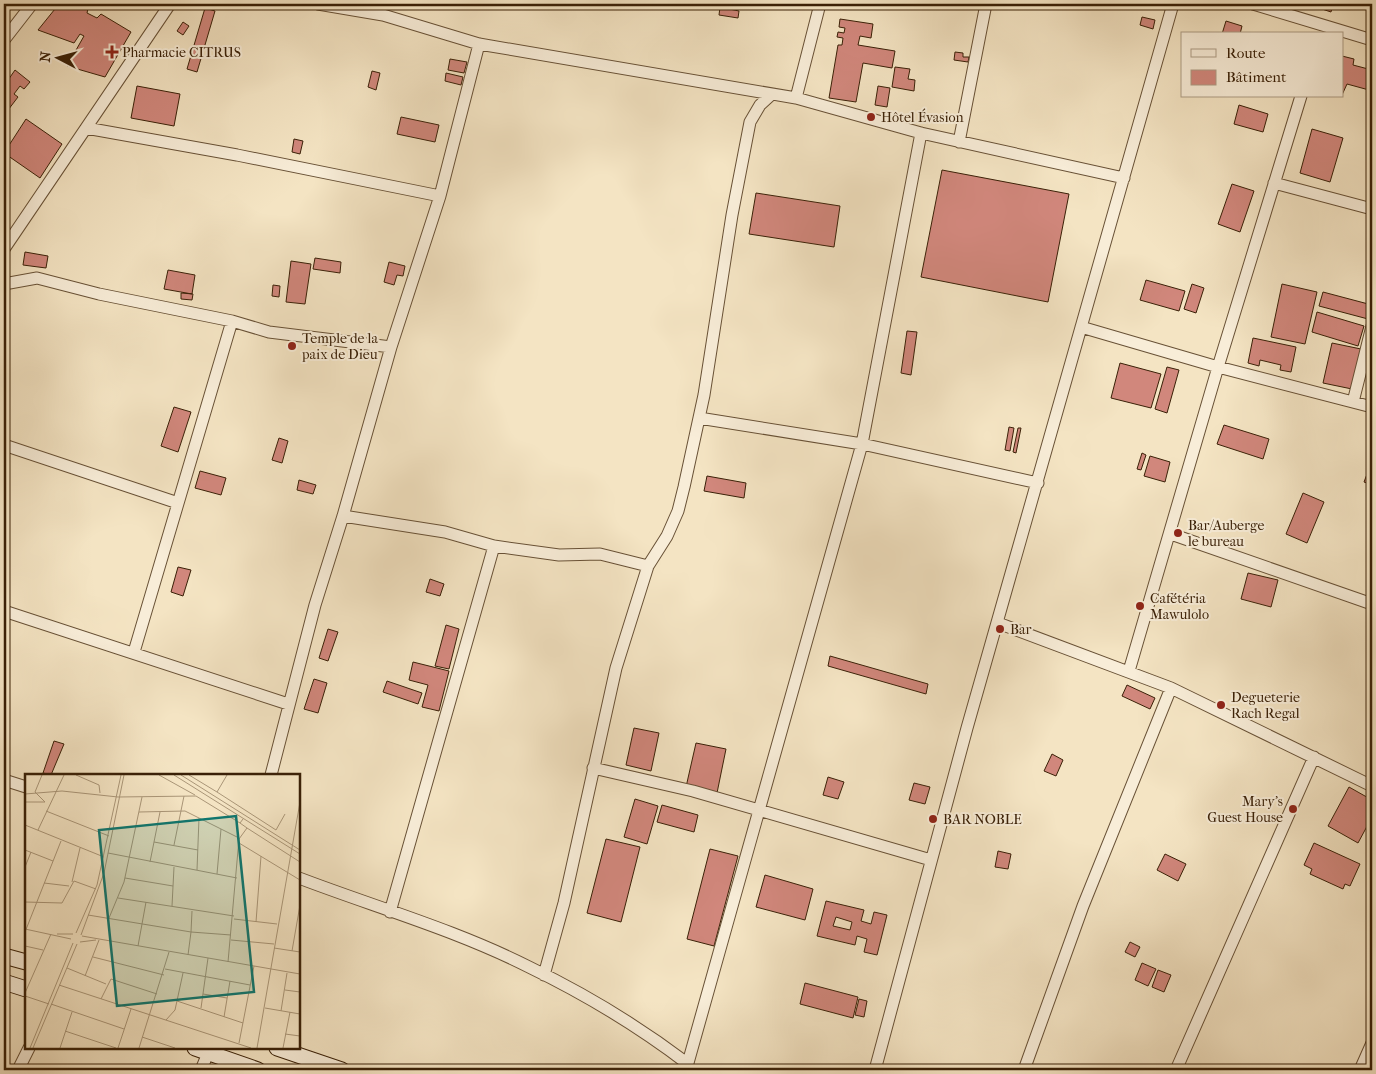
<svg xmlns="http://www.w3.org/2000/svg" width="1376" height="1074" viewBox="0 0 1376 1074" font-family="'IM FELL French Canon',serif">
<rect width="100%" height="100%" fill="#f4e4c3"/>
<filter id="stains"><feTurbulence type="fractalNoise" baseFrequency=".004" numOctaves="4"/><feColorMatrix values="0 0 0 0 .2 0 0 0 0 .09 0 0 0 0 .02 0 0 0 .5 -.17"/></filter>
<radialGradient id="worn" r=".72"><stop offset=".6" stop-color="#630" stop-opacity="0"/><stop offset="1" stop-color="#630" stop-opacity=".3"/></radialGradient>
<path fill="#d1877c" stroke="#3a2007" fill-rule="evenodd" d="M59 4H89L87 13 97 18 101 14 131 32 105 77 67 66 84 36 80 34 74 43 38 30Z
M1307 4H1333L1331 12Z
M720 7 739 11 738 18 719 15Z
M205 8 215 11 197 72 187 69Z
M1142 17 1155 20 1153 29 1140 25Z
M840 19 873 24 871 38 860 36 858 45 895 51 892 68 863 63 856 102 829 98 838 45H842L843 38 837 37 838 32 844 33 845 28 839 27Z
M1226 21 1242 26 1240 34H1222Z
M183 22 189 26 183 35 177 31Z
M955 52 963 53V57H969L968 62 954 60Z
M1342 56 1354 59 1353 65 1372 70 1369 90 1347 84 1342 95Z
M450 59 467 62 464 73 448 70Z
M895 67 910 69 908 79 915 80 914 91 892 87Z
M15 70 30 82 24 89 20 86 14 94 18 97 5 114 4 86Z
M372 71 380 73 376 90 368 87Z
M446 73 463 77 461 85 445 81Z
M137 86 180 94 174 126 131 118Z
M878 86 890 88 887 107 875 105Z
M1239 105 1268 114 1263 132 1234 124Z
M401 117 439 125 435 142 397 134Z
M26 119 62 144 40 178 4 153Z
M1312 129 1343 138 1330 182 1300 173Z
M294 139 303 141 300 154 292 152Z
M942 170 1069 194 1048 302 921 277Z
M1232 184 1254 191 1240 232 1218 224Z
M756 193 840 206 834 247 749 234Z
M25 252 48 256 46 268 23 265Z
M315 258 341 262 340 273 313 269Z
M291 261 311 264 305 304 286 302Z
M389 262 405 266 403 276 397 275 394 285 384 282Z
M168 270 195 275 192 294 164 289Z
M1146 280 1185 291 1179 311 1140 300Z
M1192 284 1204 288 1196 313 1184 309Z
M1282 284 1317 292 1305 344 1271 337Z
M273 285 280 286 279 297 272 296Z
M1323 292 1372 305 1368 319 1319 306Z
M181 293 193 294 192 300 181 299Z
M1317 312 1364 326 1358 346 1312 332Z
M907 331 917 332 911 375 901 373Z
M1253 338 1296 347 1291 372 1280 370 1281 365 1260 360 1259 366 1248 363Z
M1332 343 1361 349 1352 389 1323 383Z
M1120 363 1161 374 1151 408 1111 398Z
M1167 367 1179 370 1167 413 1155 409Z
M174 407 191 412 178 452 161 446Z
M1224 425 1269 439 1263 459 1217 444Z
M1009 427 1014 428 1010 451 1005 450Z
M1018 428H1021L1016 453 1013 452Z
M279 438 288 441 282 463 272 460Z
M1142 453 1146 455 1141 470 1137 469Z
M1150 456 1170 462 1165 482 1144 476Z
M1372 461V485L1364 482Z
M200 471 226 478 221 495 195 488Z
M707 476 746 483 744 498 704 491Z
M299 480 316 485 313 494 297 490Z
M1303 493 1324 502 1307 543 1286 534Z
M178 567 191 570 183 596 171 592Z
M1248 573 1278 580 1271 607 1241 599Z
M430 579 444 584 440 596 426 592Z
M446 625 459 629 449 669 435 666Z
M328 629 338 632 328 661 319 658Z
M830 656 928 684 926 694 828 666Z
M413 662 449 671 439 711 422 707 428 685 409 680Z
M314 679 327 683 318 713 304 709Z
M387 681 422 693 418 704 383 692Z
M1127 685 1155 698 1150 709 1122 696Z
M634 728 659 733 651 771 626 765Z
M54 741 64 744 51 775 43 773Z
M696 743 726 749 717 793 686 787Z
M1052 754 1063 760 1056 776 1044 771Z
M828 777 844 782 838 799 823 795Z
M914 783 930 787 925 804 909 800Z
M1349 787 1372 800V817L1358 843 1328 826Z
M635 799 658 806 647 844 624 837Z
M662 805 698 815 694 832 657 822Z
M606 839 640 847 621 922 587 913Z
M1314 843 1360 864 1350 886 1345 884 1343 889 1310 874 1312 869 1304 865Z
M710 849 738 856 714 946 687 939Z
M998 851 1011 854 1008 869 995 867Z
M1165 854 1186 864 1178 881 1157 870Z
M765 875 813 889 805 920 756 907Z
M826 901 864 910 861 921 871 924 874 912 887 915 877 955 864 952 867 939 857 936 855 945 817 936ZM836 917 852 922 850 930 833 926Z
M1130 942 1140 947 1135 957 1125 952Z
M1142 963 1156 969 1148 986 1135 980Z
M1158 970 1171 975 1164 992 1152 987Z
M805 983 858 997 853 1018 800 1004Z
M859 999 867 1001 864 1017 855 1015Z"/>
<g fill="none" stroke-linecap="round" stroke-linejoin="round">
<defs>
<path id="minor" d="M318 4 383 15 479 44 796 98 921 133 1124 178
M1253 4 1372 40
M4 40 32 4
M796 98 820 4
M86 128 237 155 440 196
M959 142 986 4
M1274 183 1372 209
M4 249 170 4
M4 284 37 278 99 294 232 321 269 332 391 347
M1081 327 1218 367 1372 407
M1353 402 1372 326
M699 418 862 444 921 133
M4 445 178 503
M343 516 445 532 494 546 559 555 600 554 648 566
M1171 534 1372 604
M4 611 288 704
M998 623 1171 688 1372 786
M134 652 232 321
M1129 671 1218 367 1301 96
M593 768 693 791 931 860
M271 775 315 605 343 516 391 347 440 196 479 44
M4 780 26 787
M299 878C375 907 456 930 529 967 585 994 638 1026 688 1064
M390 912 494 546
M544 975 564 903 616 668 648 566 667 536 678 511 684 487 704 395 732 215 750 122 760 105 772 94
M18 1070 29 1048
M201 1070 208 1053
M686 1070 862 444 1038 483
M875 1070 967 728 1173 4
M1024 1070 1083 906 1171 688
M1176 1070 1314 757
M1360 1070 1372 1043"/>
<path id="secondary" d="M4 956 26 962
M4 982 26 989
M195 1048 258 1070
M277 1048 342 1070"/>
</defs>
<use href="#minor" stroke="#685136" stroke-width="13"/>
<use href="#secondary" stroke="#3a2007" stroke-width="17"/>
<use href="#minor" stroke="#f8edd8" stroke-width="11"/>
<use href="#secondary" stroke="#f8edd8" stroke-width="15"/>
</g>
<g fill="#8f2418" stroke="#f8edd8" stroke-width="2">
<path d="M109.5 44.5h5v5h5v5h-5v5h-5v-5h-5v-5h5z"/>
<circle cx="871" cy="117" r="5"/>
<circle cx="292" cy="346" r="5"/>
<circle cx="1178" cy="533" r="5"/>
<circle cx="1140" cy="606" r="5"/>
<circle cx="1000" cy="629" r="5"/>
<circle cx="1221" cy="705" r="5"/>
<circle cx="1293" cy="809" r="5"/>
<circle cx="933" cy="819" r="5"/>
</g>
<g text-anchor="middle" dominant-baseline="central" stroke-width="4" stroke-linejoin="round" paint-order="stroke">
<g font-size="14" fill="#3a2007" stroke="#f8edd8" text-anchor="start">
<text x="122" y="52">Pharmacie CITRUS</text>
<text x="881" y="117">Hôtel Évasion</text>
<text x="302" y="338">Temple de la<tspan x="302" dy="16">paix de Dieu</tspan></text>
<text x="1188" y="525">Bar/Auberge<tspan x="1188" dy="16">le bureau</tspan></text>
<text x="1150" y="598">Cafétéria<tspan x="1150" dy="16">Mawulolo</tspan></text>
<text x="1010" y="629">Bar</text>
<text x="1231" y="697">Degueterie<tspan x="1231" dy="16">Rach Regal</tspan></text>
<text x="1283" y="801" text-anchor="end">Mary's<tspan x="1283" dy="16">Guest House</tspan></text>
<text x="943" y="819">BAR NOBLE</text>
</g>
</g>
<g transform="translate(25 774)">
<rect width="275" height="275" fill="#f4e4c3"/>
<path fill="none" stroke="#aa9678" stroke-width="1" d="M17 1 10 18 20 28M51 1 74 11 75 19M134 1 170 21M149 1 275 80M156 1 275 76M164 1 192 18 202 1M192 18 251 56 260 40M0 20 37 17 93 23 171 22 215 49M0 28H20M21 37 84 62M114 38 160 37 214 64M0 51 79 83M222 54 275 88M13 56 39 1M129 68 173 76M214 69 275 106M149 71 159 22M0 76 28 87M83 79 212 104M125 88 135 38M0 93 6 78M172 96 174 44M192 100 196 55M100 104 148 112M47 108 55 74M19 109 44 112M93 124 209 142M0 128 37 129 49 107 71 115M147 132 149 93M167 137 166 158 206 161M63 141 166 158 163 181M84 144 99 108 117 23M209 145 252 150M231 148 236 82M0 155 46 165M0 158 36 67M51 159 72 111 96 1M32 160H48M56 161 79 99 99 1M57 162 275 200M206 166 249 170M55 168 71 166M0 172 18 176M113 172 121 128M249 174 275 178M267 177 275 131M68 183 139 201M203 188 214 65 222 54 215 49 218 45M42 194 81 210M140 195 225 211M60 202 74 166M34 211 226 274M260 216 275 218M0 219 26 160M178 220 202 224M0 222 24 230M76 225 86 205 132 220M152 227 218 249M26 230 99 255M176 234 183 184M240 234 275 240M256 237 262 199M199 243 205 207M141 246 150 236 158 199M40 257 91 274M260 260 275 262M117 263 150 274M214 269 229 192M5 274 48 169M8 274 52 170M35 274 47 238M93 274 106 235M114 274 144 178M232 274 275 28M258 274 265 238"/>
<path fill="#0f766e" fill-opacity="0.15" stroke="#0f766e" stroke-width="2.5" d="M211 42 229 218 92 232 74 56Z"/>
<rect width="275" height="275" fill="none" stroke="#3a2007" stroke-width="2.5"/>
</g>
<rect width="1376" height="1074" fill="none" stroke="#f4e4c3" stroke-width="20"/>
<rect x="5" y="5" width="1366" height="1064" fill="none" stroke="#3a2007" stroke-width="2.5"/>
<rect x="10" y="10" width="1356" height="1054" fill="none" stroke="#3a2007"/>
<rect x="1181" y="32" width="162" height="65" fill="#f8edd8" stroke="#ac9b84"/>
<rect x="1191" y="49" width="25" height="8" fill="#f8edd8" stroke="#ac9b84"/>
<text x="1226" y="58" font-size="15" fill="#3a2007">Route</text>
<rect x="1191" y="70" width="25" height="15" fill="#d1877c" stroke="#ac9b84"/>
<text x="1226" y="82" font-size="15" fill="#3a2007">Bâtiment</text>
<g transform="translate(58 58) rotate(276)" stroke="#f8edd8" stroke-width="4" paint-order="stroke">
<path d="M0-4L9 19L0 12L-9 19Z" fill="#3a2007"/>
<text y="-8" font-size="14" font-weight="bold" text-anchor="middle" fill="#3a2007">N</text>
</g>
<rect width="100%" height="100%" filter="url(#stains)"/>
<rect width="100%" height="100%" fill="url(#worn)"/>
</svg>
